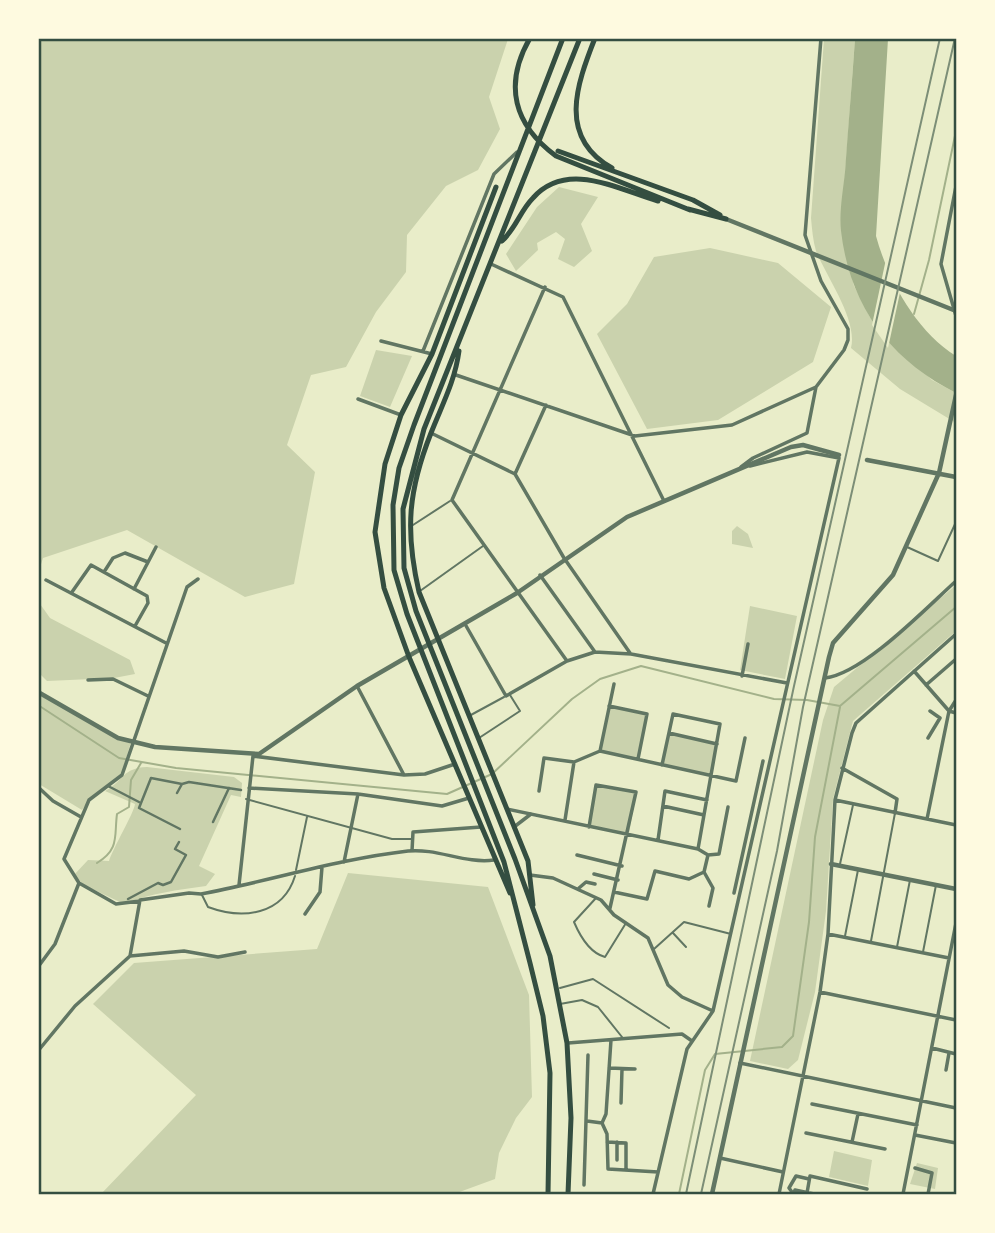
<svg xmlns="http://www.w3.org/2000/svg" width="995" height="1233" viewBox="0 0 995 1233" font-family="Literata,serif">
<rect width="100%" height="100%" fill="#e9edc9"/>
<path fill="#cad2ad" d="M39 39H508L489 97 500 129 478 170 446 186 407 235 406 272 376 312 346 367 311 375 287 445 315 472 294 584 245 597 127 530 43 558 39 571Z
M824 39H855L841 229 854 286 870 317 932 380 956 393V423L900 389 851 348C858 320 827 278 816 251 813 241 812 229 811 218Z
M559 187 598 197 581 224 592 251 574 267 558 259 565 239 556 232 537 243 538 250 516 271 506 254 537 207Z
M710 248 778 263 831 307 813 362 718 420 647 429 597 334 627 304 654 257Z
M376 350 412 356 390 407 360 396Z
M737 526 748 534 753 548 732 544V531Z
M956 585V631L853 721 833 799 826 911 815 992 798 1060 788 1069 750 1061 823 720 834 687Z
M38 601 50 618 130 660 135 674 114 678 47 681 39 673Z
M750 606 797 616 785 679 740 670Z
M38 693 117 739 131 742 121 775 89 800 82 810 39 784Z
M609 706 647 714 638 759 600 751Z
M669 733 717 744 711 775 662 765Z
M147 767 234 777 242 783 241 797 231 795 199 866 215 874 206 886C177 890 152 893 124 904L84 885 74 875 88 860 109 861C113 848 134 813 135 804L105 791C125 780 122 768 147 767Z
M596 785 636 792 629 834 589 827Z
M348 873 488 887 529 995 532 1097 516 1118 499 1153 495 1179 454 1194H101L196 1095 93 1004 134 963 317 949Z
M834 1151 872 1160 868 1186 829 1177Z
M917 1163 938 1168 935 1189 910 1184Z"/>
<path fill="#a3b18a" d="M855 39H888L876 236C888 280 916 331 956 356V393C890 359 850 307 841 231 839 212 843 191 845 172 848 128 852 83 855 39Z"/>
<path fill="#e9edc9" d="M886 259 901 288 888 348 872 325Z"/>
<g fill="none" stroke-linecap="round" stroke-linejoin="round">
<path stroke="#a3b18a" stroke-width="2" d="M914 314 929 260 956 131
M38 705 119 758 176 768 447 794 492 774 572 699 600 679 641 666 774 699 807 700 840 706 956 607
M97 863C120 849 114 836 117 814L129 807 131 780 141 763
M679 1194 705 1070 715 1054 782 1047 793 1036 809 922 815 837 840 707"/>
<path stroke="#617663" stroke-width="2" d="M413 525 450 501
M907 547 938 561 956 522
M420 591 483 546
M469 716 504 697
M479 738 520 711 510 695
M246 799 392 839H412
M840 864 853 805
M296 870 307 817
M202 895 208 907C243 920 283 915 295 876
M596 898 574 922C580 936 590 953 605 957L626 923
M673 933 686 947
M845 936 858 870
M871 941 895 813
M897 947 910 880
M654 949 684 922 731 934
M923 952 936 885
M560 988 593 979 669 1028
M560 1004 582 1000 598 1007 622 1037"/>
<path stroke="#617663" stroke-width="2.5" d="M108 786 139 802
M177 793 182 784 189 782 241 790
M213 822 229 788
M180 829 139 808 151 778 182 784
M128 899 158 883 163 885 171 882 186 855 175 849 179 842"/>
<path stroke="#617663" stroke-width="3.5" d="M956 186 941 264 956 316
M491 264 563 297 664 501
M545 287 452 500 567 661
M381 341 432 354
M423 351 494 174 517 152
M456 375 635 436 732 425 816 387
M358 399 401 415
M431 433 515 474 564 558 630 653
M741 467 753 458 807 433 816 387 844 350 848 340V329L821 281 805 235 821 38
M515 474 546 405
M104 572 113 558 125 553 148 562
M540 575 595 652
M46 580 166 643
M134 589 156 547
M72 592 91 565 147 596 148 603 135 626
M465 624 506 696 567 661 595 652 631 654 787 683
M914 671 949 711 956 713
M742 676 748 644
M825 678C863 674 926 608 956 581
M88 680 113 679 148 696
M926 685 956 659
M357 686 404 775
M609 706 647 714 638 759
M669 733 717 744
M928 738 940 718 930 711
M600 751 736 781 745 738
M662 765 673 714 720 724 698 849
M842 768 897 799 895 813
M38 787 53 801 81 817
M249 788 358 794 442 806 469 798
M539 791 544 758 574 762
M835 800 956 825
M663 806 704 815
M507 809 698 849 708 855 719 854 728 807
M927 819 949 711 956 700
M565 820 574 762 600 751 614 684
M514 827 531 814
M589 827 596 785 636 792 610 908
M658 840 665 791 707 800
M412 851 413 832 481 827
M577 855 622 866
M708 855 704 872 713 888 709 906
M344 862 358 794
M594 874 618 880
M530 875 553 878 601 900 614 915 648 938 668 985 682 997 713 1011
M79 883 116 904 140 901
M239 885 253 756 404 775 425 774 455 764
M579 888 586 882 595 884
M614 892 647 899 655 871 689 879 704 872
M734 893 763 761
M305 914 320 892 322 867
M828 934 949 958
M130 956 184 951 218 957 245 952
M38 967 55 944 79 883 64 859 89 800 122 775 187 587 198 579
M820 992 956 1020
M611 1040 606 1114 602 1123 607 1134 608 1169 658 1172
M568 1043 682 1034 692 1041
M932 1048 956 1054
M38 1051 75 1006 130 956 140 900 189 893 201 894C270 881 338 859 408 851 437 848 465 864 494 860
M740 1063 956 1108
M609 1068 635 1069
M946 1070 949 1053
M621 1103 622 1069
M812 1104 917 1125
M587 1121 602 1123
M806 1133 885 1149
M915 1135 956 1143
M607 1142 626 1143V1170
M852 1142 858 1114
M720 1158 783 1172
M617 1160V1142
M915 1168 932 1173 928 1194
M584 1185 588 1055
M792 1192 789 1188 796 1176 809 1179
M807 1193 810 1176 867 1189
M653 1194 687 1049 713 1011 839 458 807 452 750 466
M779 1194 820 992 828 934 835 800 852 733 856 723 956 634
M794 1194 795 1190 814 1194
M903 1194 956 923"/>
<path stroke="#617663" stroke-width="4.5" d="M726 219 956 311
M867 460 956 477
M38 692 118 738 155 747 259 754 357 686 517 593 627 517 791 447 803 445 839 455
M831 864 956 889
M712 1194 829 657 833 643 893 575 939 473 956 395"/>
<path stroke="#344e41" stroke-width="5" d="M530 38C503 85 514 125 556 156L690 210
M595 38C577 84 557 137 612 168
M558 151 693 200 720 215
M496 187 432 354 401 415 385 464 375 532 384 588 409 657 510 893
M688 209 726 219
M502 241C517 227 520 211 533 198 567 160 617 189 658 201
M459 351C455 381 442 405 431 433 408 491 405 531 419 592L528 861 533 905
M548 1194 550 1073 543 1016 530 963 504 862 407 614 394 570 393 505 399 468 414 425 563 38
M568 1194 571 1118 567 1043 550 956 515 859 416 611 404 568 403 509 424 429 580 38"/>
<path stroke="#7c8e77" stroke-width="2" d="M686 1194 794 686 940 38
M701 1194 777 851 803 707 955 38"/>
</g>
<rect width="995" height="1233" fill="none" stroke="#fefae0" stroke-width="80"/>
<rect x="40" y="40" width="915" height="1153" fill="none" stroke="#344e41" stroke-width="2.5"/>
</svg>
